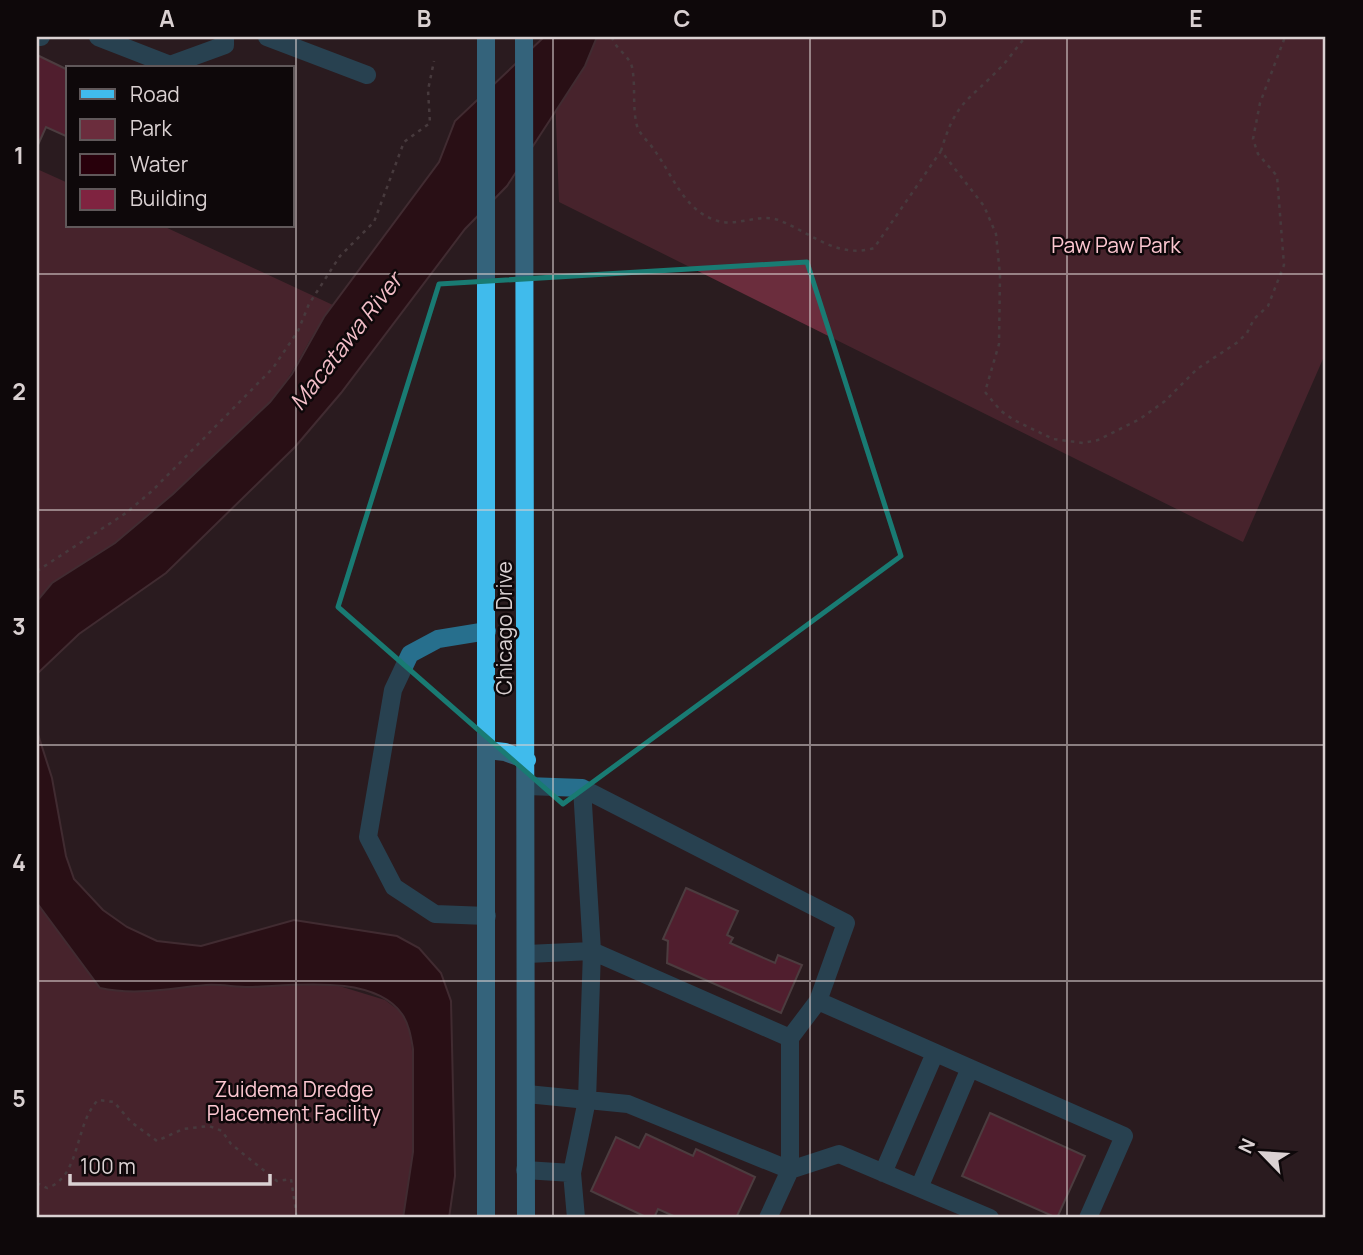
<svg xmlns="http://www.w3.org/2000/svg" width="1363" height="1255" viewBox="0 0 1363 1255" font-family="Manrope,sans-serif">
<rect width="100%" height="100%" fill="#2a1c1f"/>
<path fill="#6b2d3d" d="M568 37H1326V352L1243 542 559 202 554 67Z
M37 169 68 183V226H163L335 306C307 335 296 375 269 403 224 451 173 497 122 538 94 561 60 573 37 601Z
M37 903 91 976 145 991 208 985H336L385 1000 401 1012 411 1032 414 1091 413 1152 403 1218H37Z"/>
<path fill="#28000b" stroke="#5d3f47" stroke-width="2" d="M544 37H597L585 66 507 186 465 229 341 393 295 447 166 573 79 634 37 674V601L52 583 115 543 173 494 270 402 292 374 324 317 439 162 455 121Z
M37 731 52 778 66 856 74 879 103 910 127 927 157 941 201 946 294 920 397 936 419 948 441 973 451 1001 455 1176 449 1218H403L413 1152V1049C411 1037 409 1024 402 1014 373 973 291 986 249 987 235 987 220 984 206 985 171 988 136 996 100 988L37 903Z"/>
<path fill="#7f2340" stroke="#756467" stroke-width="2" d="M37 55 68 70V137L46 127 37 147Z
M686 888 738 911 727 935 733 938 730 943 775 963 778 955 802 965 781 1013 667 963 668 941 663 939Z
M990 1113 1085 1156 1057 1218 962 1176Z
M646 1134 693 1156 696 1149 755 1177 736 1218H678L658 1209 654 1218H648L591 1191 616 1137 639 1148Z"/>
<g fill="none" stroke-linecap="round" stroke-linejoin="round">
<path stroke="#6c5f62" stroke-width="2.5" stroke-dasharray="3.5 5" stroke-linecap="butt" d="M612 37C615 49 629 55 632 67 636 86 632 107 637 126 640 135 650 143 655 151 673 176 685 212 718 221 738 227 761 212 781 221 812 234 839 259 874 248L941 151 984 206 996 234 1000 275 999 344 985 392 1001 411 1014 420 1053 439 1083 443 1098 440 1140 419 1165 401 1197 369 1238 342 1247 333 1254 319 1268 306 1284 265 1277 176 1258 154 1253 139 1260 103 1285 37
M941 151C956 100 968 102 1001 67 1010 58 1017 46 1026 37
M37 571 126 513 152 491 273 368 298 331 309 304 340 256 374 222 404 142 430 123 428 90 434 61
M37 1183 47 1188C81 1177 74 1125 98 1100L114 1102 131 1122 157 1141 183 1129 209 1126 222 1131 231 1144 277 1181 291 1179 297 1218"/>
<path stroke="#276f8d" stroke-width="18" d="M37 37H41
M98 37 170 65 225 45V37
M267 37 367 75
M487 631 438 639 410 654 393 690 368 837 394 887 435 914 487 916
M527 786 582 788 846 923 818 1001 1124 1136 1088 1218
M527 954 592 951 790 1038
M527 1094 628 1104 790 1170V1038L818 1001
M525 1170 572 1173
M883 1173 935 1053
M919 1188 970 1068
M576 1218 572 1173 587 1100 592 951 582 788
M768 1218 790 1170 839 1154 990 1218"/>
<path stroke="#40bbec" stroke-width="18" d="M486 37V1218
M524 37 526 1218
M487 750 505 752 527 760"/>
</g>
<path d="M0 0H1363V1255H0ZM807 262 901 556 563 804 338 607 439 284Z" fill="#2a1c1f" fill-opacity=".55" fill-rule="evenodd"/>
<path fill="none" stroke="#197b73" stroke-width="5" stroke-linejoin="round" d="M807 262 901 556 563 804 338 607 439 284Z"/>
<path fill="none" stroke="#dad1d2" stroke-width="2" stroke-opacity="0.55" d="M296 37V1218M553 37V1218M810 37V1218M1067 37V1218M37 274H1326M37 510H1326M37 745H1326M37 981H1326"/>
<g text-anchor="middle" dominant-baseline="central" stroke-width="5" stroke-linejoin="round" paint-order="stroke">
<g font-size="21" fill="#fdc7d1" stroke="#0e080a">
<text x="1116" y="245">Paw Paw Park</text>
<text x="294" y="1089">Zuidema Dredge<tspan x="294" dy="24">Placement Facility</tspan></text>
</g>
<g font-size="21" fill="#dad1d2" stroke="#0e080a">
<text transform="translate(504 628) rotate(-90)">Chicago Drive</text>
</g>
<g font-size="23" font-style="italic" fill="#f3bec8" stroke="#0e080a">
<text transform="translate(345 341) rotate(-52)">Macatawa River</text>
</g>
</g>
<rect width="1363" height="1255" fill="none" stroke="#0e080a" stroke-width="77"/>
<rect x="66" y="66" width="228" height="161" fill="#0e080a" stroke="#60585a" stroke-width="2"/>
<rect x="80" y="89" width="35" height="10" fill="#40bbec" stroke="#60585a" stroke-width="2"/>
<text x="130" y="102" font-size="21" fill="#dad1d2">Road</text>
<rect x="80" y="119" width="35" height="21" fill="#6b2d3d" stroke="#60585a" stroke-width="2"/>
<text x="130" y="136" font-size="21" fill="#dad1d2">Park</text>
<rect x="80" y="154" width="35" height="21" fill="#28000b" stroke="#60585a" stroke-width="2"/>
<text x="130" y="172" font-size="21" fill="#dad1d2">Water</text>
<rect x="80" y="189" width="35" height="21" fill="#7f2340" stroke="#60585a" stroke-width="2"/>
<text x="130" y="206" font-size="21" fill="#dad1d2">Building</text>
<g transform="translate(1262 1153) rotate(295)" stroke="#0e080a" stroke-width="5" paint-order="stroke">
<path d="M0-5L12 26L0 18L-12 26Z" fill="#dad1d2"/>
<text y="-10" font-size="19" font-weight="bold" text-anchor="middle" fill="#dad1d2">N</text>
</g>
<path d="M70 1174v10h200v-10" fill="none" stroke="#dad1d2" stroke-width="3.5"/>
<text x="80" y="1174" font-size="21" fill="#dad1d2" stroke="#0e080a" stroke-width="5" paint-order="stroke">100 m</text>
<rect x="38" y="38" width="1286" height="1178" fill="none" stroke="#dad1d2" stroke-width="2.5"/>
<g font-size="23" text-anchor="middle" font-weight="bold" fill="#dad1d2">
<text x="167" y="27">A</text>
<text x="424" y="27">B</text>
<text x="682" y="27">C</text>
<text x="939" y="27">D</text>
<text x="1196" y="27">E</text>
<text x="19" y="164">1</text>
<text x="19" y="400">2</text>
<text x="19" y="635">3</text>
<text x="19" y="871">4</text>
<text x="19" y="1107">5</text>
</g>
</svg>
